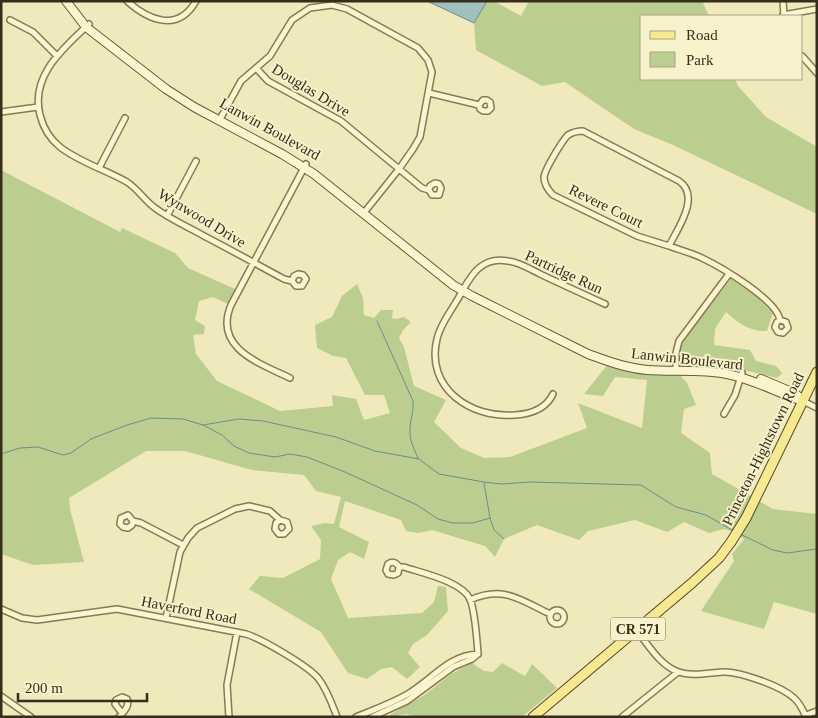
<svg xmlns="http://www.w3.org/2000/svg" width="818" height="718" viewBox="0 0 818 718" font-family="'Times New Roman',serif">
<rect width="100%" height="100%" fill="#f0e9bc"/>
<path fill="#bbce90" d="M487 1H494L521 16 529 1H704L703 3 709 16H642V79H735L738 86 766 117 817 147V214L673 145 634 129 565 82 542 86 476 50 474 23Z
M1 170 120 232 122 228 175 253 188 268 235 289 228 304 213 297 199 301 195 320 205 326 204 334 193 335 196 354 217 381 280 411 333 406 332 395 356 399 364 420 390 413 384 395H365L346 358 333 356 317 348 315 325 332 317 342 296 357 284 363 298 364 315 374 318 381 310H393L392 318 396 319 404 317 411 322 403 330 399 338 404 347 414 386 446 400 434 422 461 448 484 458 510 457 587 428 578 403 642 428 647 380 615 377 603 396 584 394 608 364 678 373 687 383 696 405 684 409 681 433 710 453 712 474 773 509 817 514V614L774 602 764 629 701 611 734 561 732 554 744 539 730 531 724 529 709 533 684 522 667 532 635 520 588 531 579 540 537 525 504 539 495 557 485 546 432 530 418 533 406 531 401 520 345 501 339 527 369 542 364 559 350 552 338 560 331 579 348 618 422 613 434 602 438 586 446 587 448 611 427 635 413 644 408 653 420 667 407 679 392 667 381 669 367 679 348 673 321 632 249 589 260 576 283 578 320 559 321 540 311 526 325 523 334 524 341 497 316 491 304 475 252 470 185 451H146L69 498 70 509 84 562 33 565 1 554Z
M731 279 756 296 773 313 767 331C748 331 740 324 726 312L715 329 714 345 750 350 756 361 776 366 782 373 777 378 748 371 715 366H679V352L684 339Z
M472 663 484 671 493 672 502 663 525 676 532 664 557 688 522 717H420L406 714 390 717 391 714 426 694 451 674Z"/>
<path fill="#a0c0bd" stroke="#678e8b" d="M427 1H487L474 23Z"/>
<g fill="none" stroke-linecap="round" stroke-linejoin="round">
<path stroke="#678e8b" stroke-width="1" d="M377 321 413 401C414 412 410 420 410 430 409 439 414 449 418 458
M203 425 239 419 263 421 336 437 375 451 419 459 439 474 484 482 501 484 530 482 641 485 676 507 706 515 734 531
M1 454 20 448 38 447 63 455 71 453 91 439 127 425 151 418 183 419 203 425 222 435 234 446 249 453 275 457 290 454 307 457 345 472 417 505 438 519 453 523H473L490 518
M484 483 490 518 494 530 504 539
M740 534 773 550 787 553 817 549"/>
<defs>
<path id="street" d="M127 1C148 20 178 33 196 1
M783 1 784 16
M783 15 817 9
M10 20 33 32 57 56
M89 24C64 48 30 75 40 115 43 127 50 139 60 147 79 162 106 170 127 182 138 189 144 200 155 208 170 219 188 227 204 236 231 250 258 265 284 279L292 281 296 286H302L306 279 303 275 298 274 294 276 292 281
M802 56 817 73
M257 69 268 81 341 121 422 188 429 190 432 195H439L441 188 439 184 435 183 430 186 429 190
M429 93 479 105 480 109 483 111H488L491 108 490 102 487 100H483L479 105
M1 112 38 107
M219 121 241 81 270 56 292 20 310 8 332 5 347 9 418 48 428 60 432 72 420 137 413 149 399 169 363 214
M583 131 679 181C701 196 678 228 669 246L637 236 553 195C548 190 544 185 544 177 545 169 562 141 568 135 573 132 577 131 583 131Z
M99 168 125 118
M167 216 196 161
M669 246C680 250 692 253 702 258 721 267 777 300 780 320L786 322 788 328 783 333 778 332 775 327 777 322 780 320
M676 371V353L679 341 729 274
M290 378C259 363 213 348 231 305L306 164
M553 394C546 409 531 414 515 415 471 419 425 388 437 339 440 325 449 314 456 302 463 291 469 276 479 268 487 261 498 259 508 261 519 262 530 269 540 274 561 284 583 294 605 304
M803 401 817 408
M724 414 735 395 742 373
M133 521 132 525 128 528 123 527 120 524 121 518 128 515 133 521 141 523 183 545
M399 567 398 573 394 575 388 574 386 570 388 564C392 561 396 562 399 567H404C422 573 461 581 470 599 475 611 477 640 478 654
M470 600C504 585 520 600 550 614
M1 609 22 618 37 620 117 609 246 634C262 639 308 666 318 678 327 689 332 704 337 717
M550 617a7 7 0 1 1 14 0a7 7 0 1 1-14 0Z
M166 618 180 552 188 538 197 528 235 509 249 506 270 511 280 520 287 522 289 529 284 534H279L275 529 276 523 280 520
M636 630C648 644 659 664 676 671 691 677 707 673 722 672 739 671 781 686 794 698 800 703 803 710 806 717
M1 696 31 717
M806 715 817 711
M119 717C123 712 130 707 127 699L122 697 116 700 115 704 122 713
M229 717 227 685 237 632
M356 717C373 710 390 704 406 695 431 681 448 655 478 654
M372 717 407 701 453 667 472 659 478 654
M622 717 678 672"/>
<path id="secondary" d="M66 1 86 27 166 89 194 107 282 154 314 174 453 285 472 296 588 354C607 361 626 368 647 370 673 372 701 369 727 374 754 379 777 393 803 401
M761 379 794 393 802 399"/>
<path id="primary" d="M533 717 692 583 719 558 731 542 746 518 817 372"/>
</defs>
<use href="#street" stroke="#887955" stroke-width="8"/>
<use href="#secondary" stroke="#695938" stroke-width="10"/>
<use href="#primary" stroke="#55452a" stroke-width="11"/>
<use href="#street" stroke="#faf5cf" stroke-width="5"/>
<use href="#secondary" stroke="#faf5cf" stroke-width="8"/>
<use href="#primary" stroke="#f6e990" stroke-width="9"/>
</g>
<g text-anchor="middle" dominant-baseline="central" stroke-width="4" stroke-linejoin="round" paint-order="stroke">
<rect fill="#f7f2cb" stroke="#70684f" stroke-width="1" x="610.5" y="617.5" width="55" height="23" rx="4"/>
<g font-size="14" font-weight="bold" fill="#362d1a">
<text x="638" y="629">CR 571</text>
</g>
<g font-size="15" fill="#362d1a" stroke="#f7f2cb">
<text transform="translate(311 90) rotate(31)">Douglas Drive</text>
<text transform="translate(270 129) rotate(29)">Lanwin Boulevard</text>
<text transform="translate(606 206) rotate(26)">Revere Court</text>
<text transform="translate(202 218) rotate(31)">Wynwood Drive</text>
<text transform="translate(564 272) rotate(25)">Partridge Run</text>
<text transform="translate(687 359) rotate(6)">Lanwin Boulevard</text>
<text transform="translate(763 449) rotate(-64)">Princeton-Hightstown Road</text>
<text transform="translate(189 610) rotate(11)">Haverford Road</text>
</g>
</g>
<rect width="818" height="718" fill="none" stroke="#362d1a" stroke-width="5"/>
<rect x="640" y="15" width="162" height="65" fill="#f7f2cb" stroke="#aaa384"/>
<rect x="650" y="31" width="25" height="8" fill="#f6e990" stroke="#aaa384"/>
<text x="686" y="40" font-size="15" fill="#362d1a">Road</text>
<rect x="650" y="52" width="25" height="15" fill="#bbce90" stroke="#aaa384"/>
<text x="686" y="65" font-size="15" fill="#362d1a">Park</text>
<path d="M18 693v8h129v-8" fill="none" stroke="#362d1a" stroke-width="2.5"/>
<text x="25" y="693" font-size="15" fill="#362d1a" stroke="#f7f2cb" stroke-width="4" paint-order="stroke">200 m</text>
</svg>
